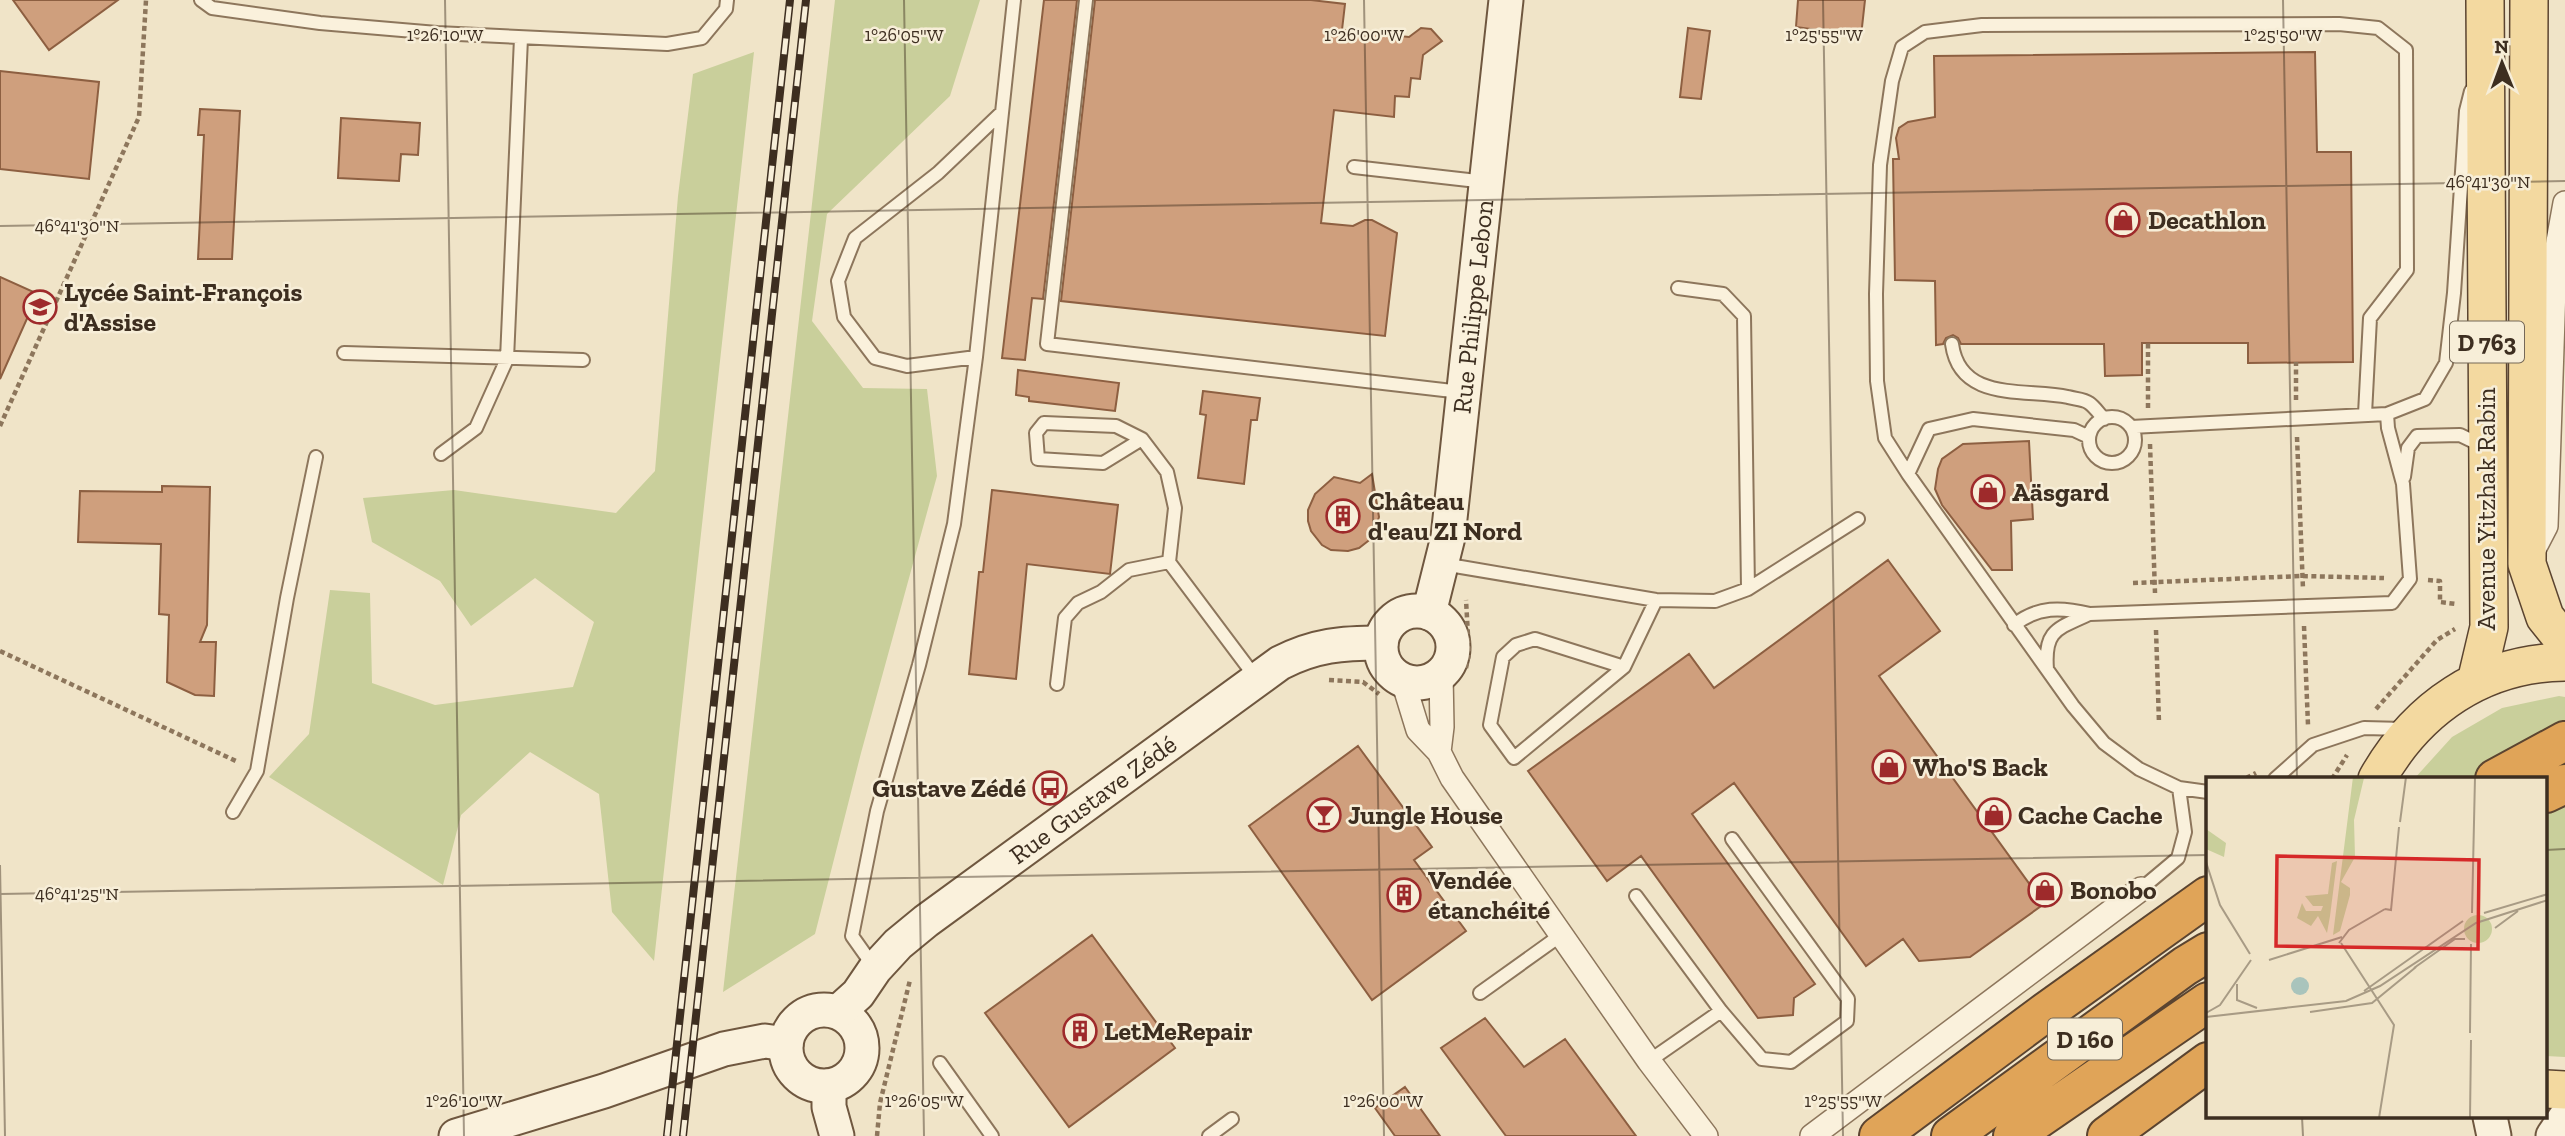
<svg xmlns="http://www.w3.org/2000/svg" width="2565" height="1136" viewBox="0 0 2565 1136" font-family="'Zilla Slab',serif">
<rect width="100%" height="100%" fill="#f0e4c8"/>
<path fill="#c9cf9b" d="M835 0H980L950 96 827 214 812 321 863 388 927 389 937 476 861 753 815 934 723 992Z
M754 52 654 961 612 912 599 794 530 752 461 815 443 885 269 777 309 734 330 590 370 593 372 683 435 705 573 687 594 622 535 578 471 626 440 581 372 542 363 498 454 490 616 513 655 471 678 196 693 74Z
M2559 696 2565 697V1057L2546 1056V779H2414L2452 737 2502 708Z"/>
<path fill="#cf9f7d" stroke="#8d5f41" stroke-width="2" d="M13 0H118L49 50Z
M1044 0H1077L1043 299 1032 298 1025 360 1002 358Z
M1095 0H1311L1345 4 1342 30 1409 37 1421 28 1431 29 1442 41 1423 55 1420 79 1411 78 1409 97 1395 96 1394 117 1334 110 1321 223 1353 226 1365 220H1372L1397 233 1385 336 1061 301Z
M1798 0H1865L1861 36 1796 27Z
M1688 28 1710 31 1701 99 1680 97Z
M2315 52 2317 152H2351L2353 362 2248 363V343H2142V375L2105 376 2104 344H1961L1958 338 1953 335 1946 338 1943 344 1936 345 1935 281 1895 280 1893 159H1899L1896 138 1899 128 1908 122 1935 117 1934 56Z
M0 71 99 82 89 179 0 169Z
M200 109 240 111 232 259H198L204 135H198Z
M341 118 420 123 418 155 401 154 399 181 338 178Z
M0 277 38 294 0 379Z
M1018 370 1119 383 1115 411 1029 401V397L1016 395Z
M1203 391 1260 398 1257 420H1251L1244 484 1198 478 1206 415 1200 414Z
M2029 441 2033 519 2011 521 2012 570H1992L1942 505 1935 489 1938 469 1942 459 1963 444Z
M1372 474 1379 517 1372 538 1359 548 1348 551 1331 550 1322 545 1311 531 1308 521V510L1315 494 1334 477 1360 483Z
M162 486 210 487 207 625 200 642H216L214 696 195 695 167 682 169 615 159 614 161 544 78 542 80 491 162 492Z
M992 490 1118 505 1110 574 1027 564 1016 679 969 674 979 572H983Z
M1888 560 1940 631 1879 676 2044 904 1970 957 1919 961 1903 939 1866 966 1734 783 1692 814 1815 984 1794 998 1793 1015 1758 1018 1641 856 1607 881 1528 771 1689 654 1714 688Z
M1358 746 1432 847 1414 860 1466 931 1372 1000 1249 826Z
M1092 935 1175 1048 1069 1127 985 1013Z
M1485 1018 1524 1067 1565 1039 1636 1136H1506L1441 1048Z
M1405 1087 1440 1136H1395L1375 1108Z"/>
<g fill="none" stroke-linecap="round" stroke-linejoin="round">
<defs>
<path id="lane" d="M201 0 212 8 320 23 437 33 667 44 702 38 726 9 727 0
M1086 0 1047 344 1461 392
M1354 167 1486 182
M1678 288 1723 294 1744 316 1748 589
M1952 344C1960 403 2026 388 2068 397 2075 399 2084 399 2089 403 2095 407 2099 414 2104 419
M344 353 583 360
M976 357 907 366 875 358 844 317 838 281 855 238 938 173 1001 113
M2089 440a23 23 0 1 1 46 0a23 23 0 1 1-46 0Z
M2131 427 2387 414 2425 399 2446 363 2454 293 2466 111 2471 91
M2089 437 2074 430 1973 419 1929 429 1908 474 2073 706 2104 743 2139 769 2179 788 2208 792
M1142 439 1103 463 1038 459 1036 433 1044 423 1116 426 1142 439 1167 472 1175 508 1169 562 1256 678
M441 454 476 428 507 359 521 38
M1908 474 1885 438 1877 381 1876 294 1880 165 1892 81 1902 47 1925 32 1982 25 2339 24 2378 28 2406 50 2407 270 2370 318 2365 414
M2404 477 2408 448 2417 436 2460 435 2485 447
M1443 564 1656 600 1715 601 1748 589 1858 519
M2014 625C2038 606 2061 607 2090 614L2392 603 2410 579 2403 484 2388 428 2387 414
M1624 667 1535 639 1516 645 1503 657 1490 725 1514 758 1624 667 1656 600
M2047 669C2044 630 2057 629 2089 614
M1057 684 1065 618 1078 603 1101 592 1129 570 1169 562
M2275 779 2313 745 2364 728 2404 729
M233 812 257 771 287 598 316 457
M2141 889 2178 858 2185 832 2179 788
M1636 896 1721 1011 1762 1059 1791 1062 1847 1021 1848 999 1732 839
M874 967 852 936 877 811 919 665 954 524 976 357 1014 0
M1480 993 1561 935
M1649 1061 1721 1011
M940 1063 992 1136
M1209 1136 1232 1119"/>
<path id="street" d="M2531 555 2546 526 2555 258 2565 203
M1403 681 1418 730 1439 752 1452 778 1649 1061 1706 1136
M1439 752 1442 727 1441 674
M1812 1136 2141 889"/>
<g id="secondary">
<circle cx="1417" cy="647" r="36"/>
<path id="s1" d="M1429 613 1448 537 1506 0"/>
<circle cx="824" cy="1048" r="38"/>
<path id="s2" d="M838 1012 858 994 875 969 898 944 926 921 1280 663C1315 645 1342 643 1381 643"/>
<path d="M829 1086V1107L837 1136"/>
<path d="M2490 1117 2494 1136"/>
<path d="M456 1136 604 1091 724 1049 765 1041 786 1044"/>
<path d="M2553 1136 2565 1118"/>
</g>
<path id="primary" d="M2529 0 2527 564 2545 617 2565 642
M2476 682 2489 627 2485 0
M2377 779C2417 708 2482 663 2565 662
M2546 1089 2565 1090"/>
<path id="highway" d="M2495 779 2565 741
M2546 793 2565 784
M1879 1136 2043 1014 2208 896
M1951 1136 2185 966 2208 952
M2013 1136 2208 1002
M2107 1136 2208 1062"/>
</defs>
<use href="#lane" stroke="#8d765c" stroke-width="16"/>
<use href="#street" stroke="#8d765c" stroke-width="26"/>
<use href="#secondary" stroke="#6f573f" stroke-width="37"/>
<use href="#primary" stroke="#5b4430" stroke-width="40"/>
<use href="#highway" stroke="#5b4430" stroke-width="42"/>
<path stroke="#8d765c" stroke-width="4.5" stroke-dasharray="5 3.5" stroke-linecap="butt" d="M2296 400V362
M2148 408V343
M0 426 139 117 146 0
M2297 437 2303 589
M2150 444 2155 593
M2428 580 2440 581V602L2456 604
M2133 583 2302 576 2384 578
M2304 626 2308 725
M2156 630 2159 723
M0 651 238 762
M1466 668 1469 653 1466 600
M1329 680 1363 682 1379 694
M2376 709 2437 640 2455 629
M2248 779V777L2256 773
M2332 779 2347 755
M877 1136 880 1103 910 980"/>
<use href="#lane" stroke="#faf1dc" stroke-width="12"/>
<use href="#street" stroke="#faf1dc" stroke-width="23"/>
<use href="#secondary" stroke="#faf1dc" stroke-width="33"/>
<use href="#primary" stroke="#f3d9a0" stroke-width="37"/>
<use href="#highway" stroke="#e0a458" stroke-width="38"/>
<defs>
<path id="rail" d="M667 1136 790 0
M683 1136 806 0"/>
</defs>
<use href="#rail" stroke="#3d2e20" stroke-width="8"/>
<use href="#rail" stroke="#f7eed8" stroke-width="5" stroke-dasharray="16" stroke-linecap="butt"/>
</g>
<path fill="none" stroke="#3d2e20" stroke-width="2" stroke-opacity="0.45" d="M445 0 464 1136M904 0 924 1136M1364 0 1384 1136M1823 0 1843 1136M2283 0 2297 779M0 226 2565 181M2546 850 2565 849M0 865 5 1136M0 894 2208 855M2302 1117 2303 1136"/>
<defs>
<symbol id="shop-ring" viewBox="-11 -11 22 22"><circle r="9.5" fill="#f7eed8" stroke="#9e2a2b" stroke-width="1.5"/><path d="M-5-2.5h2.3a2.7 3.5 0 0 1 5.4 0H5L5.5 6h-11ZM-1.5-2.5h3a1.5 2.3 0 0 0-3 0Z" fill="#9e2a2b"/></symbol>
<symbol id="school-ring" viewBox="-11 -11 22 22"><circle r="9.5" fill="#f7eed8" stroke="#9e2a2b" stroke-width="1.5"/><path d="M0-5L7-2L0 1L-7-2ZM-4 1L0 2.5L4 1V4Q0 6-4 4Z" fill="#9e2a2b"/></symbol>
<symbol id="building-ring" viewBox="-11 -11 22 22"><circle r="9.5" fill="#f7eed8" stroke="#9e2a2b" stroke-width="1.5"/><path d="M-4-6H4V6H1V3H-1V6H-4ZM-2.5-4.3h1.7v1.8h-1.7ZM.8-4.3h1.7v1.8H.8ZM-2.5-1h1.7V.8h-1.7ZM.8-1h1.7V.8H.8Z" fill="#9e2a2b"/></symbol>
<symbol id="bus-ring" viewBox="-11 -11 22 22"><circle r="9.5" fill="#f7eed8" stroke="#9e2a2b" stroke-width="1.5"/><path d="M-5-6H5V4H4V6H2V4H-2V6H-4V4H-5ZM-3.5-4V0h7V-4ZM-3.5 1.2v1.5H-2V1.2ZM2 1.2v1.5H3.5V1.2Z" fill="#9e2a2b"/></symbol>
<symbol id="bar-ring" viewBox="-11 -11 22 22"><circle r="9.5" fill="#f7eed8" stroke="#9e2a2b" stroke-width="1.5"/><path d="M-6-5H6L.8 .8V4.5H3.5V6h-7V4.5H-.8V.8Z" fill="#9e2a2b"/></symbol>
</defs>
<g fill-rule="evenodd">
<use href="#shop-ring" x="2104" y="201" width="38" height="38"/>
<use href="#school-ring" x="21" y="288" width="38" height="38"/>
<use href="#shop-ring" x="1969" y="473" width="38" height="38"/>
<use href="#building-ring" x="1324" y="497" width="38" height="38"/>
<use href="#shop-ring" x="1870" y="748" width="38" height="38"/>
<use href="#bus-ring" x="1031" y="769" width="38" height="38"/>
<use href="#bar-ring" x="1305" y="796" width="38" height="38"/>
<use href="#shop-ring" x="1975" y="796" width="38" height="38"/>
<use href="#shop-ring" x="2026" y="871" width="38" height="38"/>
<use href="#building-ring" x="1385" y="876" width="38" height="38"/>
<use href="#building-ring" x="1061" y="1012" width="38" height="38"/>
</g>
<g text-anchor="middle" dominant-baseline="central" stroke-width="5" stroke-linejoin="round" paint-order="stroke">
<g fill="#f7eed8" stroke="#756857" stroke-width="2">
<rect x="2450" y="321.5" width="74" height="41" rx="5"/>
<rect x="2048" y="1018.5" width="74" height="41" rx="5"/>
</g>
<g font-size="24" font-weight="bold" fill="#3d2e20">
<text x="2487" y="342">D 763</text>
<text x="2085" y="1039">D 160</text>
</g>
<g font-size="26" font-weight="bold" fill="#3d2e20" stroke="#f7eed8" text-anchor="start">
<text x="2148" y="220">Decathlon</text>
<text x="64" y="292">Lycée Saint-François<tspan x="64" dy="30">d'Assise</tspan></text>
<text x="2012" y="492">Aäsgard</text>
<text x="1368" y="501">Château<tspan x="1368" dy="30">d'eau ZI Nord</tspan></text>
<text x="1913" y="767">Who'S Back</text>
<text x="1026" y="788" text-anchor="end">Gustave Zédé</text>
<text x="1348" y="815">Jungle House</text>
<text x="2018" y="815">Cache Cache</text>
<text x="1428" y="880">Vendée<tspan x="1428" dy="30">étanchéité</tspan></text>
<text x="2070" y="890">Bonobo</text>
<text x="1104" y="1031">LetMeRepair</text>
</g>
<g font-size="26" fill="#3d2e20" stroke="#f7eed8">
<text stroke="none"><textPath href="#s1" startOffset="310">Rue Philippe Lebon</textPath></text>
<text transform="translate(2486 509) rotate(-90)">Avenue Yitzhak Rabin</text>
<text stroke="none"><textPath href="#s2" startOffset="334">Rue Gustave Zédé</textPath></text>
</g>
</g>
<g transform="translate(2206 777)">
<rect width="341" height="341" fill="#f0e4c8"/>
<path d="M147 0 158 1 148 43 149 80 135 105 144 111V118L134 154 127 158ZM0 52 20 66 18 80 0 72ZM131 84 124 139 121 156 112 139 105 149 91 141 96 126 100 134H115L117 129H107L99 119 122 117 126 86ZM258 152a14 14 0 1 1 28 0a14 14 0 1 1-28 0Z" fill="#c9cf9b"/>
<path d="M85 209a9 9 0 1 1 18 0a9 9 0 1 1-18 0Z" fill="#a9c4bc"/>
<path fill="none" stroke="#a89b85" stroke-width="2" d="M194 45 200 0M0 85 14 128 44 177M179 132 185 133 193 50M266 136 269 0M278 136 342 117M289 151 312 134M133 166 143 153 179 132M135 166 188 248 173 341M63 183 136 160M208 191 249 162H259M31 207V223L51 231M158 214 257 144M104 235 166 226 210 190M0 236 14 228 45 183M0 240 140 224 174 209 270 146 342 123M264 256 265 167M264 341 265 263"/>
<path fill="#d62828" fill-opacity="0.15" stroke="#d62828" stroke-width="3.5" d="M71 79 273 83 272 172 70 169Z"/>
<rect width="341" height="341" fill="none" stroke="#3d2e20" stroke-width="3.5"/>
</g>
<g font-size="18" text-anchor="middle" fill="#3d2e20" stroke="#f7eed8" stroke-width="5" stroke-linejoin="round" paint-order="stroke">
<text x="445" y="41">1°26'10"W</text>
<text x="904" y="41">1°26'05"W</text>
<text x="1364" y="41">1°26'00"W</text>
<text x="1824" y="41">1°25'55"W</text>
<text x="2283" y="41">1°25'50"W</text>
<text x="2488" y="188">46°41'30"N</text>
<text x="77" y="232">46°41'30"N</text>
<text x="77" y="900">46°41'25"N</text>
<text x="464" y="1107">1°26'10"W</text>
<text x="924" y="1107">1°26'05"W</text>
<text x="1383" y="1107">1°26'00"W</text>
<text x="1843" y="1107">1°25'55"W</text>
</g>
<g transform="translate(2502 63) rotate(359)" stroke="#f7eed8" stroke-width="5" paint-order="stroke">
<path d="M0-5L12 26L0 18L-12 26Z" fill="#3d2e20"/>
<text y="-10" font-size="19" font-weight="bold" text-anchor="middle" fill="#3d2e20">N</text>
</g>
</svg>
